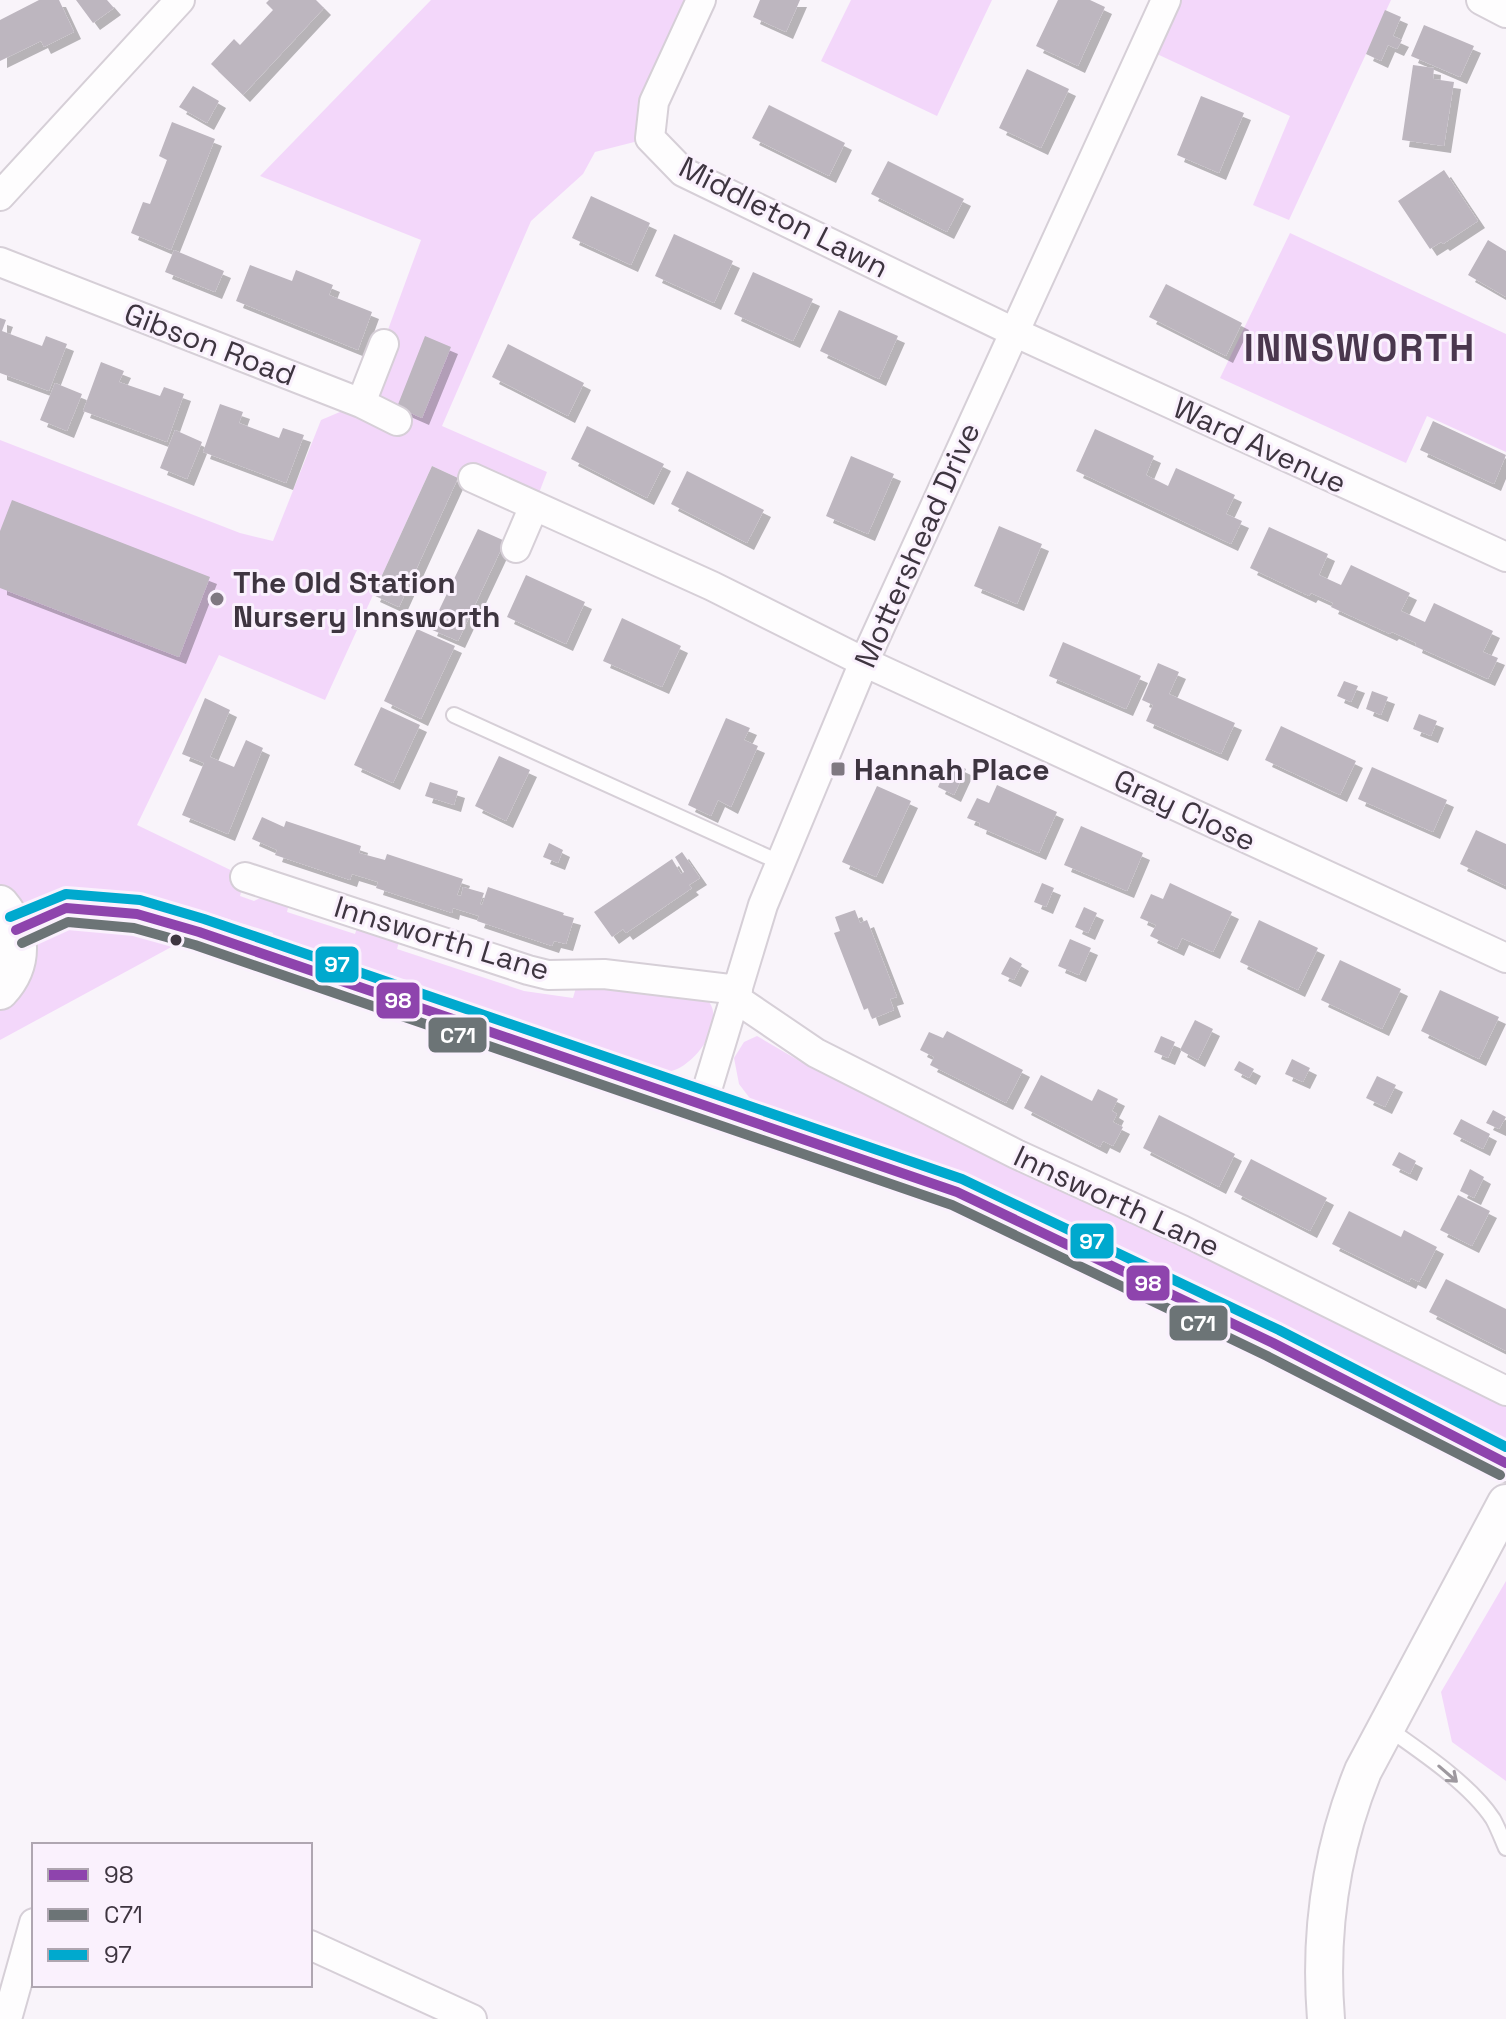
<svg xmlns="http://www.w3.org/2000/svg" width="1506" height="2019" viewBox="0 0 1506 2019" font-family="'Space Grotesk',sans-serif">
<defs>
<filter id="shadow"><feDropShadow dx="7" dy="7" stdDeviation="0" flood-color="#0004"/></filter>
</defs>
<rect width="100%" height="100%" fill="#f9f4fa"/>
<path fill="#f3d7fa" d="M431 0H701L650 138 595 152 583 174 531 221 442 426 547 472 534 506 473 478H458L432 466 325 700 219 655 137 825 245 877 240 896 254 901 266 895 289 903 287 912 355 934 358 925 400 938 397 949 524 991 573 998 577 984 704 996C728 1017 702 1055 681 1067 674 1071 664 1073 656 1075L269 947 273 933 206 912 199 932 0 1040V440L240 533 273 541 321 420 361 403 421 240 260 176Z
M851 0H992L937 116 821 61Z
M1166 0H1391L1289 220 1253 205 1290 116 1144 48Z
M1290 233 1506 334V452L1427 416 1406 463 1220 378Z
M757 1036 808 1066 816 1053 1506 1391V1448L758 1109 739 1084 734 1058 744 1042Z
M1506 1581V1781L1452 1742 1441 1692Z"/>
<path fill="#bdb6bf" filter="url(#shadow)" d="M39 0H59L74 32 44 47 41 41 0 61V20Z
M76 0H107L114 8 93 23Z
M269 0H316L324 8 243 95 211 64 234 39 240 45 273 10 266 3Z
M760 0H800L786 32 753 17Z
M1058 0H1090L1105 7 1078 66 1036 46Z
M1385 10 1401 17 1393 36 1402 40 1397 49 1388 45 1381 61 1366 54Z
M1424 25 1474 46 1460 77 1411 56Z
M1413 65 1434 68 1433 79 1454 82 1444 146 1402 140Z
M1027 69 1069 89 1041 148 999 128Z
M193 86 219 101 207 123 179 107Z
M1201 96 1244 113 1219 173 1177 155Z
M769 105 845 143 829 176 752 138Z
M172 122 215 139 171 250 131 233 143 202 150 204 167 160 159 156Z
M888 161 964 199 947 232 871 194Z
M1444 170 1478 221 1443 244 1441 242 1430 249 1398 201Z
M591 196 650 223 631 265 572 238Z
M674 234 733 261 714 303 655 276Z
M1488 240 1506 251V297L1468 275Z
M174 250 224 271 215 292 165 272Z
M250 265 292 281 296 270 333 285 329 295 372 312 358 350 236 301Z
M753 272 813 299 793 341 734 314Z
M1166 284 1242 323 1226 356 1149 317Z
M839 310 898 336 879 379 820 351Z
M0 318 6 320 2 331 42 346 46 336 67 344 49 391 0 373Z
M425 336 451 347 422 418 397 407Z
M508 344 584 383 568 416 492 377Z
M101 362 124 371 119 382 160 396 164 387 184 394 167 442 83 411Z
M55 383 82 394 67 431 40 420Z
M220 404 243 412 239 423 279 438 283 428 304 435 286 483 203 452Z
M1433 421 1506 455 1494 484 1420 450Z
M587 426 664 464 647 498 571 459Z
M1095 429 1154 456 1146 475 1168 486 1176 468 1235 495 1226 514 1242 521 1231 544 1076 471Z
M175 430 202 442 187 479 160 468Z
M851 456 894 474 868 534 826 516Z
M432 466 458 478 399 607 373 595Z
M687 471 764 510 747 543 671 504Z
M12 500 210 577 179 657 0 588V531Z
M999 526 1042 544 1017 604 974 586Z
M1269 527 1328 554 1319 575 1341 585 1351 565 1410 593 1401 611 1425 622 1434 603 1493 631 1483 652 1498 658 1488 679 1415 646 1416 643 1392 632 1390 634 1331 607 1333 603 1311 593 1309 596 1250 568Z
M478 529 505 541 458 641 430 629Z
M526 575 585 602 566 644 507 617Z
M622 618 681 646 662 687 603 661Z
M417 629 455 646 421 719 384 701Z
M1063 642 1141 676 1126 709 1049 676Z
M1158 663 1179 672 1169 694 1235 723 1221 754 1146 721 1153 705 1142 700Z
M1344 681 1358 686 1351 702 1337 696Z
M1372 691 1388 697 1381 715 1366 709Z
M205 698 230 710 210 757 234 767 246 740 263 748 228 834 182 815 204 763 182 754Z
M381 707 420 725 393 783 354 765Z
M1419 714 1437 721 1431 736 1413 729Z
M726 718 750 728 744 740 758 746 731 807 718 800 711 816 688 805Z
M1281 726 1356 761 1340 795 1265 760Z
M499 756 530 770 506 821 475 806Z
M949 761 966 769 954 795 938 787Z
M1372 767 1447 800 1433 832 1358 799Z
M430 782 458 791 454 805 425 796Z
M997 785 1057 812 1039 853 979 827 980 823 967 818 977 798 989 803Z
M877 786 911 801 876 877 842 862Z
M262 817 284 827 286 821 361 846 359 853 385 860 387 854 463 879 457 895 461 896 463 887 484 893 480 904 482 905 488 887 564 913 563 915 574 918 566 944 554 941 552 946 477 921 479 916 453 908 452 913 376 888 378 882 352 874 350 880 275 855 277 850 252 839Z
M1081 826 1143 853 1127 891 1064 865Z
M1476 830 1506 844V886L1460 864Z
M549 843 563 850 558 863 543 857Z
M682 852 700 878 689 885 692 888 626 933 623 929 612 937 594 912 672 859 681 874 684 872 675 857Z
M1042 883 1054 888 1046 907 1034 902Z
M1170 883 1232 912 1213 952 1182 938 1177 949 1150 936 1156 925 1140 918 1151 894 1163 899Z
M1084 907 1097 913 1088 933 1075 927Z
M855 910 860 923 867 920 897 997 890 999 894 1010 872 1019 868 1008 864 1010 834 933 840 931 835 917Z
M1259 920 1318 948 1298 990 1240 962Z
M1070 939 1091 948 1079 975 1058 966Z
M1010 957 1022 964 1014 980 1001 974Z
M1340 960 1401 989 1382 1029 1321 1000Z
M1440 990 1499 1017 1479 1059 1421 1031Z
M1195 1020 1213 1029 1198 1060 1180 1050Z
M947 1031 1023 1070 1006 1103 930 1065 934 1057 920 1050 929 1032 943 1038Z
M1161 1036 1175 1042 1168 1058 1154 1052Z
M1292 1059 1310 1068 1303 1082 1285 1074Z
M1239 1061 1254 1069 1249 1078 1234 1070Z
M1041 1075 1092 1101 1098 1089 1118 1099 1112 1111 1117 1114 1113 1122 1123 1127 1113 1146 1103 1141 1100 1147 1024 1108Z
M1377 1076 1396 1085 1385 1107 1366 1098Z
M1493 1110 1506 1117 1499 1129 1486 1123Z
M1159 1115 1235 1154 1219 1187 1143 1148Z
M1461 1119 1490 1134 1483 1149 1453 1134Z
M1399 1152 1416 1161 1410 1174 1392 1165Z
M1251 1159 1327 1198 1310 1231 1234 1192Z
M1470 1169 1484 1177 1474 1198 1460 1191Z
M1458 1195 1490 1211 1472 1246 1440 1230Z
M1349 1211 1401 1237 1404 1230 1437 1247 1419 1282 1411 1278 1409 1282 1332 1244Z
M1446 1279 1506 1309V1351L1429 1312Z"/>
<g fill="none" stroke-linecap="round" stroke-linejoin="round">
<defs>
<path id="service" d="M454 715 781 863
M1386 1727C1420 1751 1470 1784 1493 1819 1498 1828 1502 1839 1506 1848"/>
<path id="minor" d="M701 0 654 102 650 138 683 172 1014 332 1506 557
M1481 0 1506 13
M0 196 180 0
M0 262 361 403 384 344
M361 403 397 421
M473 478 712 586 864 662 1506 958
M516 548 534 506
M245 877 528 970 548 975 604 974 738 990
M735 998 816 1053 1016 1154 1182 1230 1506 1391
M703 1103 763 905 864 662 1166 0
M310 1945 472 2019
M7 2019 34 1923"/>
<path id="tertiary" d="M0 904C23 931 25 964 0 991
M16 930 66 908 137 914 199 932 957 1192 1273 1343 1506 1463
M1326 2019C1319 1933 1331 1850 1363 1771L1506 1503"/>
</defs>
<use href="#service" stroke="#d6cfd7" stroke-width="18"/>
<use href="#minor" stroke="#d6cfd7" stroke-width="32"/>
<use href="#tertiary" stroke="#d6cfd7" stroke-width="40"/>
<use href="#service" stroke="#fefdfe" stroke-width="14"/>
<use href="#minor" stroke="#fefdfe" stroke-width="28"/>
<use href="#tertiary" stroke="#fefdfe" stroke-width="36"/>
<defs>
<path id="bus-1" d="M16 930 66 908 137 914 199 932 957 1192 1273 1343 1506 1463"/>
<path id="bus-2" d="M22 943 68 922 134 928 195 945 952 1205 1267 1356 1500 1475"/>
<path id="bus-3" d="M10 917 66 894 140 900 204 919 962 1179 1279 1330 1506 1447"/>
</defs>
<use href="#bus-1" stroke="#faf1fd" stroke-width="16"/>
<use href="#bus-2" stroke="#faf1fd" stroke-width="16"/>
<use href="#bus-3" stroke="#faf1fd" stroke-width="16"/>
<use href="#bus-1" stroke="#8e44ad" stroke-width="10"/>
<use href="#bus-2" stroke="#6c7476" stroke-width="10"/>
<use href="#bus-3" stroke="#00a9ce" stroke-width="10"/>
</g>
<defs><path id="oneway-shaft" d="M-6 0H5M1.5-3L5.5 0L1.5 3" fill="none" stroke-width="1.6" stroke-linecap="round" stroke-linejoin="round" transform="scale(2)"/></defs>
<use stroke="#9e999f" href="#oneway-shaft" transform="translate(1448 1774) rotate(41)"/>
<g fill="#7f7881" stroke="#faf1fd" stroke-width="3">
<circle cx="217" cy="599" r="8"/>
<rect x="830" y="761" width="16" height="16" rx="4"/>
</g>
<circle fill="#3e3540" stroke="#faf1fd" stroke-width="3" cx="176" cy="940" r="7"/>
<g text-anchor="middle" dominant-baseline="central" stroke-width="6" stroke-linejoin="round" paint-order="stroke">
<g font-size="30" fill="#3e3540" stroke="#faf1fd">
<text transform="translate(784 217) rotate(27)">Middleton Lawn</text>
<text transform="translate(210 344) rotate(21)">Gibson Road</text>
<text transform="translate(1260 445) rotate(25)">Ward Avenue</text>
<text transform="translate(917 545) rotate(-66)">Mottershead Drive</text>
<text transform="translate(1185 810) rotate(25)">Gray Close</text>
<text transform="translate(442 938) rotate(17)">Innsworth Lane</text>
<text transform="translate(1117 1201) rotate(25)">Innsworth Lane</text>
</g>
<g font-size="30" font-weight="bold" fill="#3e3540" stroke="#faf1fd" text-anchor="start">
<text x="233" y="582">The Old Station<tspan x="233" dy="34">Nursery Innsworth</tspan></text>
<text x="854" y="769">Hannah Place</text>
</g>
<g font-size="38" font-weight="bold" letter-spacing="2" fill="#4a374e" stroke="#faf1fd">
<text x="1360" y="348">INNSWORTH</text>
</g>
</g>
<g stroke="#faf1fd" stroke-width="3">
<rect x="314" y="945" width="46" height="39" rx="8" fill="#00a9ce"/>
<rect x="375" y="981" width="46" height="39" rx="8" fill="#8e44ad"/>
<rect x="427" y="1016" width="61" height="38" rx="8" fill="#6c7476"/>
<rect x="1069" y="1222" width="46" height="38" rx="8" fill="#00a9ce"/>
<rect x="1125" y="1264" width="46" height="38" rx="8" fill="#8e44ad"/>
<rect x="1168" y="1304" width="61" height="38" rx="8" fill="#6c7476"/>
</g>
<g font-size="22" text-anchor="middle" font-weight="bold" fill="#fff">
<text x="337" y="972">97</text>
<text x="398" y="1008">98</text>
<text x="458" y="1043">C71</text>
<text x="1092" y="1249">97</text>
<text x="1148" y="1291">98</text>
<text x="1198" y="1331">C71</text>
</g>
<rect x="32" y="1843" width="280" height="144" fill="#faf1fd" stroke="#afa6b1" stroke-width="2"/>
<rect x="48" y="1869" width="40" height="12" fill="#8e44ad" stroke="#afa6b1" stroke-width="2"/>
<text x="104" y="1883" font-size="24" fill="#3e3540">98</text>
<rect x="48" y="1909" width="40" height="12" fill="#6c7476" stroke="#afa6b1" stroke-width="2"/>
<text x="104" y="1923" font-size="24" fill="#3e3540">C71</text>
<rect x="48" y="1949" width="40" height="12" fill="#00a9ce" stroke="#afa6b1" stroke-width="2"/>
<text x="104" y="1963" font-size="24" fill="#3e3540">97</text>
</svg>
